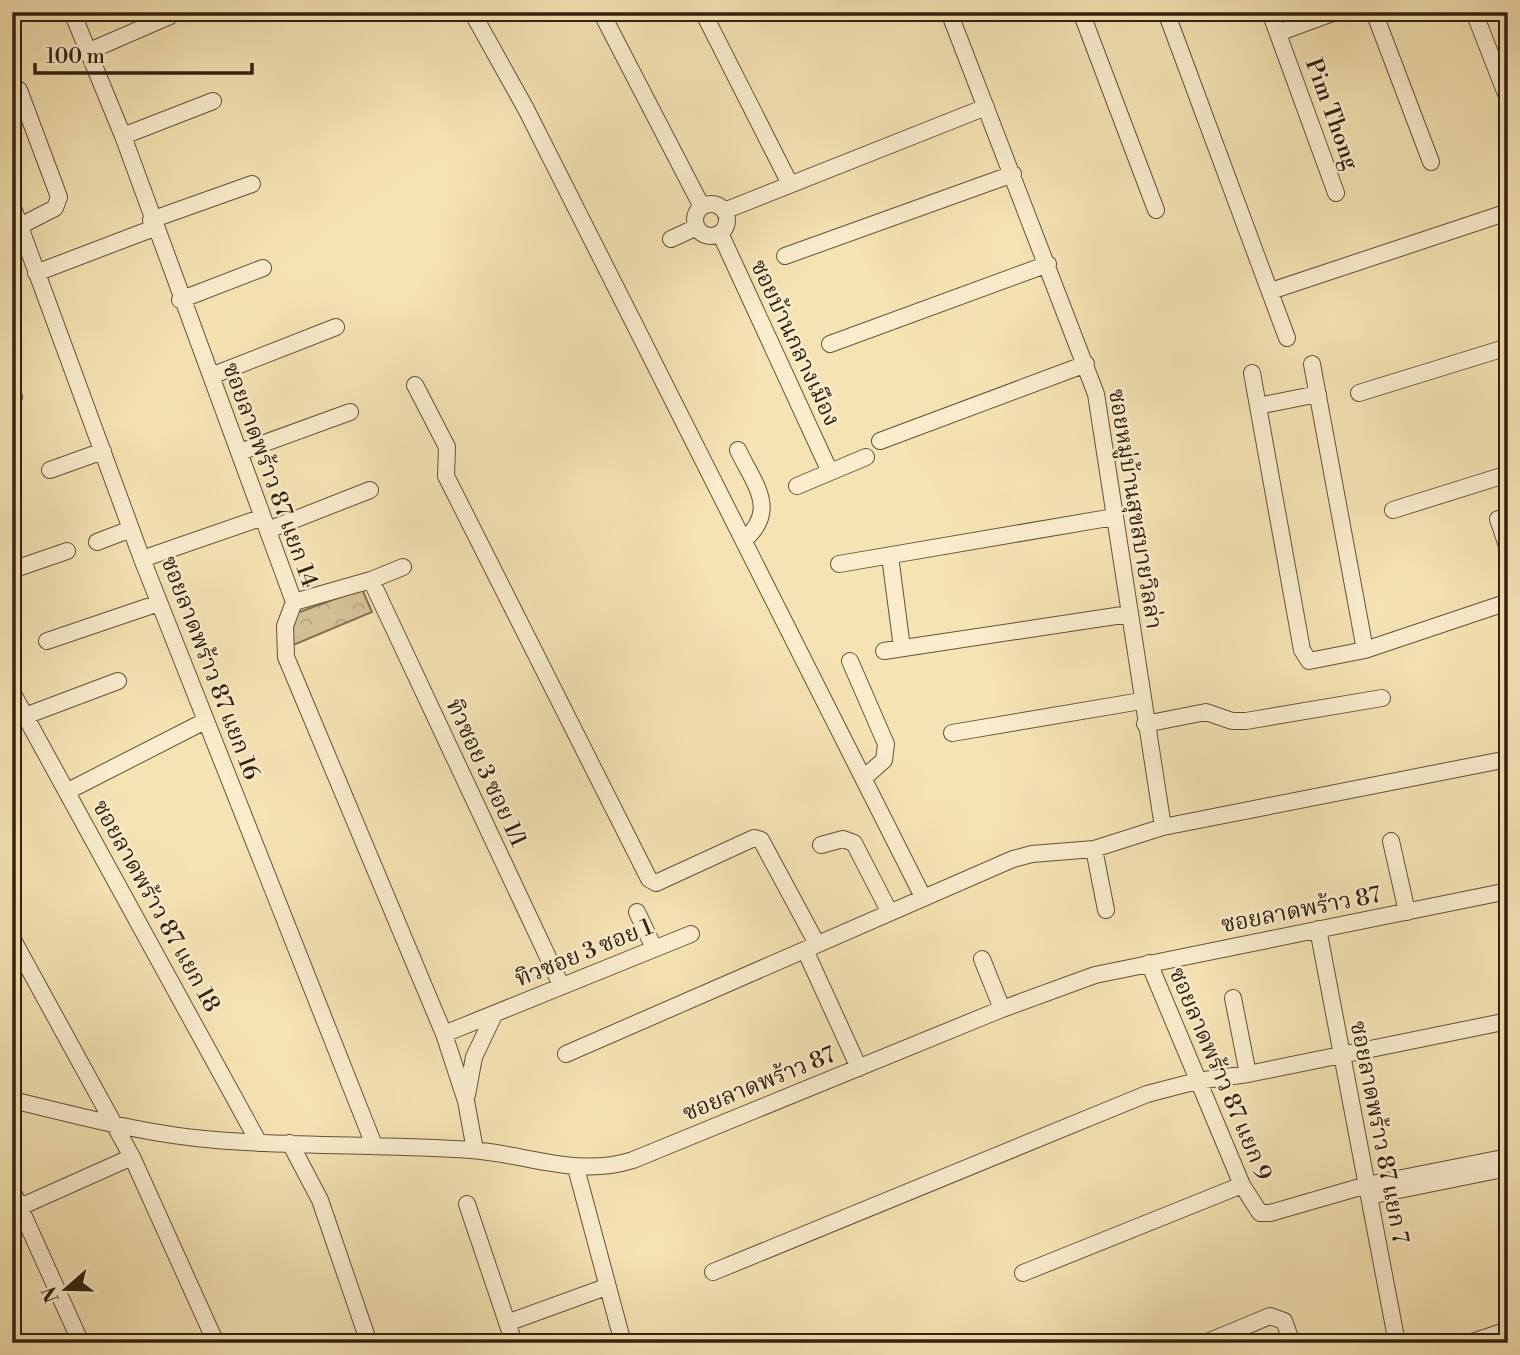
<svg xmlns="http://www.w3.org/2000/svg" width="1520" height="1355" viewBox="0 0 1520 1355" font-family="'Libre Bodoni','Noto Serif Thai',serif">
<defs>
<pattern id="park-crowns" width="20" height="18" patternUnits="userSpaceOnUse" patternTransform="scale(1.75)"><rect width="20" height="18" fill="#d5c298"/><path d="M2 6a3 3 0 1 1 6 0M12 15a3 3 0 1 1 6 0" fill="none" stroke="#b7a682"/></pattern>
</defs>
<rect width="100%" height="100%" fill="#f6e3b4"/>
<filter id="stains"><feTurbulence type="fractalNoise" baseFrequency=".00286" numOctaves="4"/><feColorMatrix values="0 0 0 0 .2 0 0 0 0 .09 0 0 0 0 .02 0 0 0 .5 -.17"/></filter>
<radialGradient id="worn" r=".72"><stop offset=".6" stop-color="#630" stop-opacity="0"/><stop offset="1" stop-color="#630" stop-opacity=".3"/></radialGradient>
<path fill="url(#park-crowns)" stroke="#847254" stroke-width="2" d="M362 589 372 612 291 646 294 614Z"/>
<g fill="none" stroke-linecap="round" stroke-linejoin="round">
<defs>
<path id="minor" d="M72 12 123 136 294 602 285 626 286 657 444 1034 466 1101 475 1150
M472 12 526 109 923 897
M601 12 702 207
M703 12 790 184
M949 12 1096 394 1163 827
M1081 12 1156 210
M1166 12 1287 338
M1270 12 1336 193
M1374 12 1431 162
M1474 12 1508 99
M1278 33 1335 12
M87 52 170 16
M19 90 59 197 55 208 20 226
M123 136 213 101
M695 220a16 16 0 1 1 32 0a16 16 0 1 1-32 0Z
M12 205 142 559 374 1145
M724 211 986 107
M151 220 252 184
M720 233 830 472
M671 239 697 227
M785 256 1013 174
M36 273 154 228
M1271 291 1508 212
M180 300 263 268
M830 344 1048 264
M1312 364 1365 650
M1252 373 1302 650 1309 661 1365 650 1508 602
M211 376 336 327
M415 385 447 447 446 476 649 879 656 883 754 838 761 840 817 944
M1359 393 1508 347
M12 397H14
M1258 406 1318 394
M880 441 1086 364
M738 450C754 484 779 510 744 540
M240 452 350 412
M50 470 103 451
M12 481H13
M797 486 866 457
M1393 510 1508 474
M1498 519 1508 549
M268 530 370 490
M97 542 131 529
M890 556 902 648
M142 559 263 517
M839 564 1114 517
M12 570 67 551
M371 580 403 567
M294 602 371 580 561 985
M47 641 159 603
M884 651 1129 614
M850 661 886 744 884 760 865 777
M12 692 259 1143
M25 716 118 681
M1145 724 1206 712 1232 721H1246L1382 698
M952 733 1141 701
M68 791 205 721
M1391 841 1407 912
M821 845 843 839 854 843 889 911
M1094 849 1106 910
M637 912 654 948
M1318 929 1397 1343
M12 938 132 1157 216 1343
M805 950 859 1068
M982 959 1002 1009
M1149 963 1242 1185 1260 1213H1270L1367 1185 1508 1157
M1233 998 1248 1074
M444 1034 691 934
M566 1054 1013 859 1032 854 1094 849 1163 827 1508 759
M467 1095 474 1057 494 1015
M12 1100C80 1116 147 1135 216 1140 300 1147 386 1144 471 1150 527 1154 577 1178 633 1160L1002 1009 1095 975 1508 891
M290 1143 320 1200 369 1343
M576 1168 623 1343
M12 1190 81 1343
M1369 1196 1508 1168
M467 1204 514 1343
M20 1207 132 1157
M713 1272 1147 1094 1197 1081 1248 1074 1508 1021
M1023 1273 1242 1185
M507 1323 606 1287
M1205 1343 1270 1316 1284 1321 1292 1343
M1469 1343 1508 1330"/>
</defs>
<use href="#minor" stroke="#645238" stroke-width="18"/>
<use href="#minor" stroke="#f9edce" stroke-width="16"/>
</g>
<g text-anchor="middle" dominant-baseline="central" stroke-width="5" stroke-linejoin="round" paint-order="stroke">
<g font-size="23" fill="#33210f" stroke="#f9edce">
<text transform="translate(1332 114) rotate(70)">Pim Thong</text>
<text transform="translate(795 343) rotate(65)">ซอยบ้านกลางเมือง</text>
<text transform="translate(270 475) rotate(70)">ซอยลาดพร้าว 87 แยก 14</text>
<text transform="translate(1135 509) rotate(81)">ซอยหมู่บ้านสุขสบายวิลล่า</text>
<text transform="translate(210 668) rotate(69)">ซอยลาดพร้าว 87 แยก 16</text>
<text transform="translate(486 773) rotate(65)">ทิวซอย 3 ซอย 1/1</text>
<text transform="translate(156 906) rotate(61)">ซอยลาดพร้าว 87 แยก 18</text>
<text transform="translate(1301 910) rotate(-11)">ซอยลาดพร้าว 87</text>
<text transform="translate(584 953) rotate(-22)">ทิวซอย 3 ซอย 1</text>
<text transform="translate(1220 1074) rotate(67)">ซอยลาดพร้าว 87 แยก 9</text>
<text transform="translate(759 1084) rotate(-22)">ซอยลาดพร้าว 87</text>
<text transform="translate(1379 1132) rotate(79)">ซอยลาดพร้าว 87 แยก 7</text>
</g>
</g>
<rect width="1520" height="1355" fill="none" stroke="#f6e3b4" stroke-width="42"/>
<rect x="14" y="14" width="1492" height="1327" fill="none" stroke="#33210f" stroke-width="3.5"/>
<rect x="21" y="21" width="1478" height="1313" fill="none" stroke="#33210f" stroke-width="2"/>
<g transform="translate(66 1289) rotate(250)" stroke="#f9edce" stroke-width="5" paint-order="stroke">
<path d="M0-5L12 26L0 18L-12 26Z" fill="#33210f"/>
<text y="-10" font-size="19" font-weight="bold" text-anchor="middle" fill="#33210f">N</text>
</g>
<path d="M35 63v10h217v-10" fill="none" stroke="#33210f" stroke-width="3.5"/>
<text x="46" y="63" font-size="21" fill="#33210f" stroke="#f9edce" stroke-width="5" paint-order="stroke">100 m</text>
<rect width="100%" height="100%" filter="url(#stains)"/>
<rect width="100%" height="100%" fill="url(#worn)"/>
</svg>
